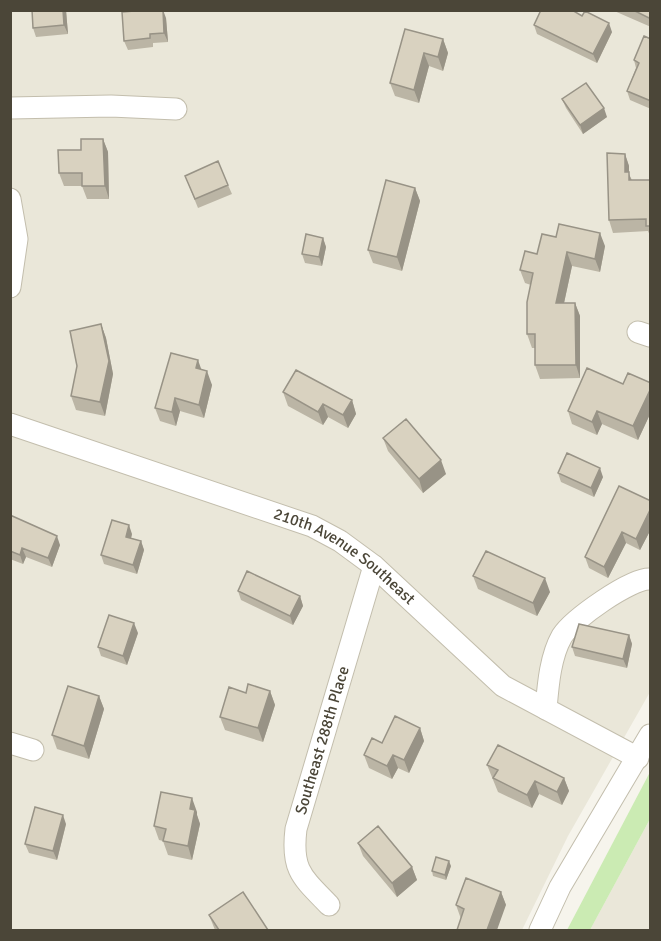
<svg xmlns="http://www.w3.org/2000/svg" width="661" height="941" viewBox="0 0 661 941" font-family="Signika,sans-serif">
<rect width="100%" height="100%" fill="#f6f4ec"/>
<path fill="#eae7d9" d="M10 11H650V692L568 836 522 930H11Z
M650 819V930H590Z"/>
<path fill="#cbebb3" d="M650 772V819L590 930H567Z"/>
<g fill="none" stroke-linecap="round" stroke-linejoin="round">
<defs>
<g id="minor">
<path d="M10 108 111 106 176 109"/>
<path d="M10 199 17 239 10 287"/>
<path d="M638 332 650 336"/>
<path id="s1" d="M10 424 312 526 340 541 374 566 503 686 638 758"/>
<path d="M546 709C548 686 550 657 562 636 573 619 631 578 650 579"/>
<path d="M10 743 33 750"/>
<path id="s2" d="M329 905C302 877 291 870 296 829L374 566"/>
<path d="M540 930 560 887 650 735"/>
</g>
</defs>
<use href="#minor" stroke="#c3bead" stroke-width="23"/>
<use href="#minor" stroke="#fff" stroke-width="21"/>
</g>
<path fill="#bbb5a5" d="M32 10H66L68 34 36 37 33 28Z
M612 10H651V27Z
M166 18 168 42 153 43V47L128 50 124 41Z
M534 25 612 32 597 63 537 34Z
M405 29 443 39 448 53 443 71 429 66 419 103 395 96 390 83Z
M651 39V109L630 100 627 91 636 68 634 60Z
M562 99 607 117 583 134 566 108Z
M103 139 108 152 109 199H87L82 186H64L59 173 81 150Z
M625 154 629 166V174L632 180H651V238L648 231 613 233 609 220Z
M185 176 228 185 232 194 198 208Z
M415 188 420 201 402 271 373 263 368 250Z
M323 238 326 247 322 266 305 263 302 254Z
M605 246 600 272 572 266 564 303H575L580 316V378L540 379 535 365V348H532L527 334 531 285 525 283 520 270 537 254Z
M101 324 106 338 113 374 105 416 76 410 71 396Z
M202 370 212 385 204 418 180 411 176 426 160 421 155 408Z
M651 383V412L638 440 602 424 597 435 572 424 568 411 623 384Z
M283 392 352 400 356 414 348 428 328 417 323 425 288 406Z
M383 438 446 474 423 493 388 451Z
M558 473 603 477 594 497 561 482Z
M651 501V529L640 550 626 543 608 578 589 568 585 557Z
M10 515 60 545 52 567 26 557 23 564 10 559Z
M132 534 131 538 141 541 144 550 137 574 104 564 101 555Z
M473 576 550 592 537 616 478 589Z
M238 591 300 596 303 606 293 625 241 600Z
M138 633 127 665 101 656 98 647Z
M629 635 632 644 627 668 575 656 572 647Z
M270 691 275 705 263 742 225 730 220 717 246 693Z
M99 696 104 709 89 759 57 749 52 735Z
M420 728 424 741 409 773 398 768 392 779 369 768 364 755 382 743Z
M487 765 564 778 569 791 562 805 539 794 532 808 498 792Z
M197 812V815L200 824 192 860 168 855 163 841 159 840 154 826Z
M66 824 57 860 29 853 25 844Z
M358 843 412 867 417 880 397 897 363 856Z
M451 866 446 880 433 876 432 871Z
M501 892 506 905 461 919 456 905Z
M209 915 268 930H215Z"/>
<path fill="#989386" d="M63 10H66L68 34 64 25Z
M163 10 166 18 168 42 164 33Z
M609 23 612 32 597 63 593 54Z
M443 39 448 53 443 71 438 57Z
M424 53 429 66 419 103 414 90Z
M604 108 607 117 583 134 580 125Z
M103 139 108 152 109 199 105 186Z
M625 154 629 166V174L633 185 634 193 625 172Z
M415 188 420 201 402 271 397 257Z
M600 233 605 246 600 272 595 259Z
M323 238 326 247 322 266 319 257Z
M567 252 572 266 561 317 556 303Z
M575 303 580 316V378L576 365Z
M101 324 106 338 113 374 105 416 100 402Z
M198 360 203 374 196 368Z
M207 371 212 385 204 418 199 405Z
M651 388V412L638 440 633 426Z
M175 398 180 411 176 426 172 412Z
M352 400 356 414 348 428 343 415Z
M323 404 328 417 323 425 318 412Z
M597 411 602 424 597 435 592 422Z
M441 460 446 474 423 493 419 479Z
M600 468 603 477 594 497 591 488Z
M651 508V529L640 550 636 539Z
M129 525 132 534 129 546 126 537Z
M622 532 626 543 608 578 604 567Z
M57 536 60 545 52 567 48 558Z
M141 541 144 550 137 574 133 565Z
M22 548 26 557 23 564 20 555Z
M545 578 550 592 537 616 533 603Z
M300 596 303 606 293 625 290 616Z
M134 623 138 633 127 665 123 656Z
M629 635 632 644 627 668 623 659Z
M270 691 275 705 263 742 258 728Z
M99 696 104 709 89 759 84 746Z
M420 728 424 741 409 773 404 760Z
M393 755 398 768 392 779 387 766Z
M564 778 569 791 562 805 557 792Z
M535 781 539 794 532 808 527 795Z
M192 798 197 812V815L200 824 192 860 188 846 190 809Z
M63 815 66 824 57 860 53 851Z
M449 861 451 866 446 880 445 875Z
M412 867 417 880 397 897 392 883Z
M501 892 506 905 497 930H487Z"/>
<path fill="#d9d2c0" stroke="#989386" stroke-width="1.5" d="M32 10H63L64 25 33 28Z
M147 10H163L164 33 150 34V38L124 41 122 12Z
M541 10H572L582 16 585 11 609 23 593 54 534 25Z
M633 10H651V14L649 18Z
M405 29 443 39 438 57 424 53 414 90 390 83Z
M644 36 651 39V101L627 91 639 63 634 60Z
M586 83 604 108 580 125 562 99Z
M81 139H103L105 186H82V173H59L58 150H81Z
M607 153 625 154V172H629V180H651V226H646V219L609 220Z
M218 161 228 185 195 199 185 176Z
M386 180 415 188 397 257 368 250Z
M559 224 600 233 595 259 567 252 556 303H575L576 365H535V334H527V302L533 273 520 270 525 251 537 254 542 234 556 237Z
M306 234 323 238 319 257 302 254Z
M101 324 109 361 100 402 71 396 77 366 70 331Z
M171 353 198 360 196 368 207 371 199 405 175 398 172 412 155 408Z
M587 368 623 384 628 373 651 383V388L633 426 597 411 592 422 568 411Z
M296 370 352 400 343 415 323 404 318 412 283 392Z
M406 419 441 460 419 479 383 438Z
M567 453 600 468 591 488 558 473Z
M619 486 651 501V508L636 539 622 532 604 567 585 557Z
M10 515 57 536 48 558 22 548 20 555 10 551Z
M112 520 129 525 126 537 141 541 133 565 101 555Z
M486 551 545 578 533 603 473 576Z
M247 571 300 596 290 616 238 591Z
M109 615 134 623 123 656 98 647Z
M579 624 629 635 623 659 572 647Z
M248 684 270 691 258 728 220 717 229 687 246 693Z
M68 686 99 696 84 746 52 735Z
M395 716 420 728 404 760 393 755 387 766 364 755 372 738 382 743Z
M498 745 564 778 557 792 535 781 527 795 493 778 498 770 487 765Z
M161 792 192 798 190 809 195 810 188 846 163 841 166 829 154 826Z
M35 807 63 815 53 851 25 844Z
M378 826 412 867 392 883 358 843Z
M436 857 449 861 445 875 432 871Z
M466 878 501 892 487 930H457L464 909 456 905Z
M243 892 268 930H219L209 915Z"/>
<g text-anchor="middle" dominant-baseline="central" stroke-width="5" stroke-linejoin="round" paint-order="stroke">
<g font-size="16" fill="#4b4638" stroke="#fff">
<text stroke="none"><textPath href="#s1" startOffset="362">210th Avenue Southeast</textPath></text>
<text stroke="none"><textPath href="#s2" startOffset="180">Southeast 288th Place</textPath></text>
</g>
</g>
<rect width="661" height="941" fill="none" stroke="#4b4638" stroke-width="24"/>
</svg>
